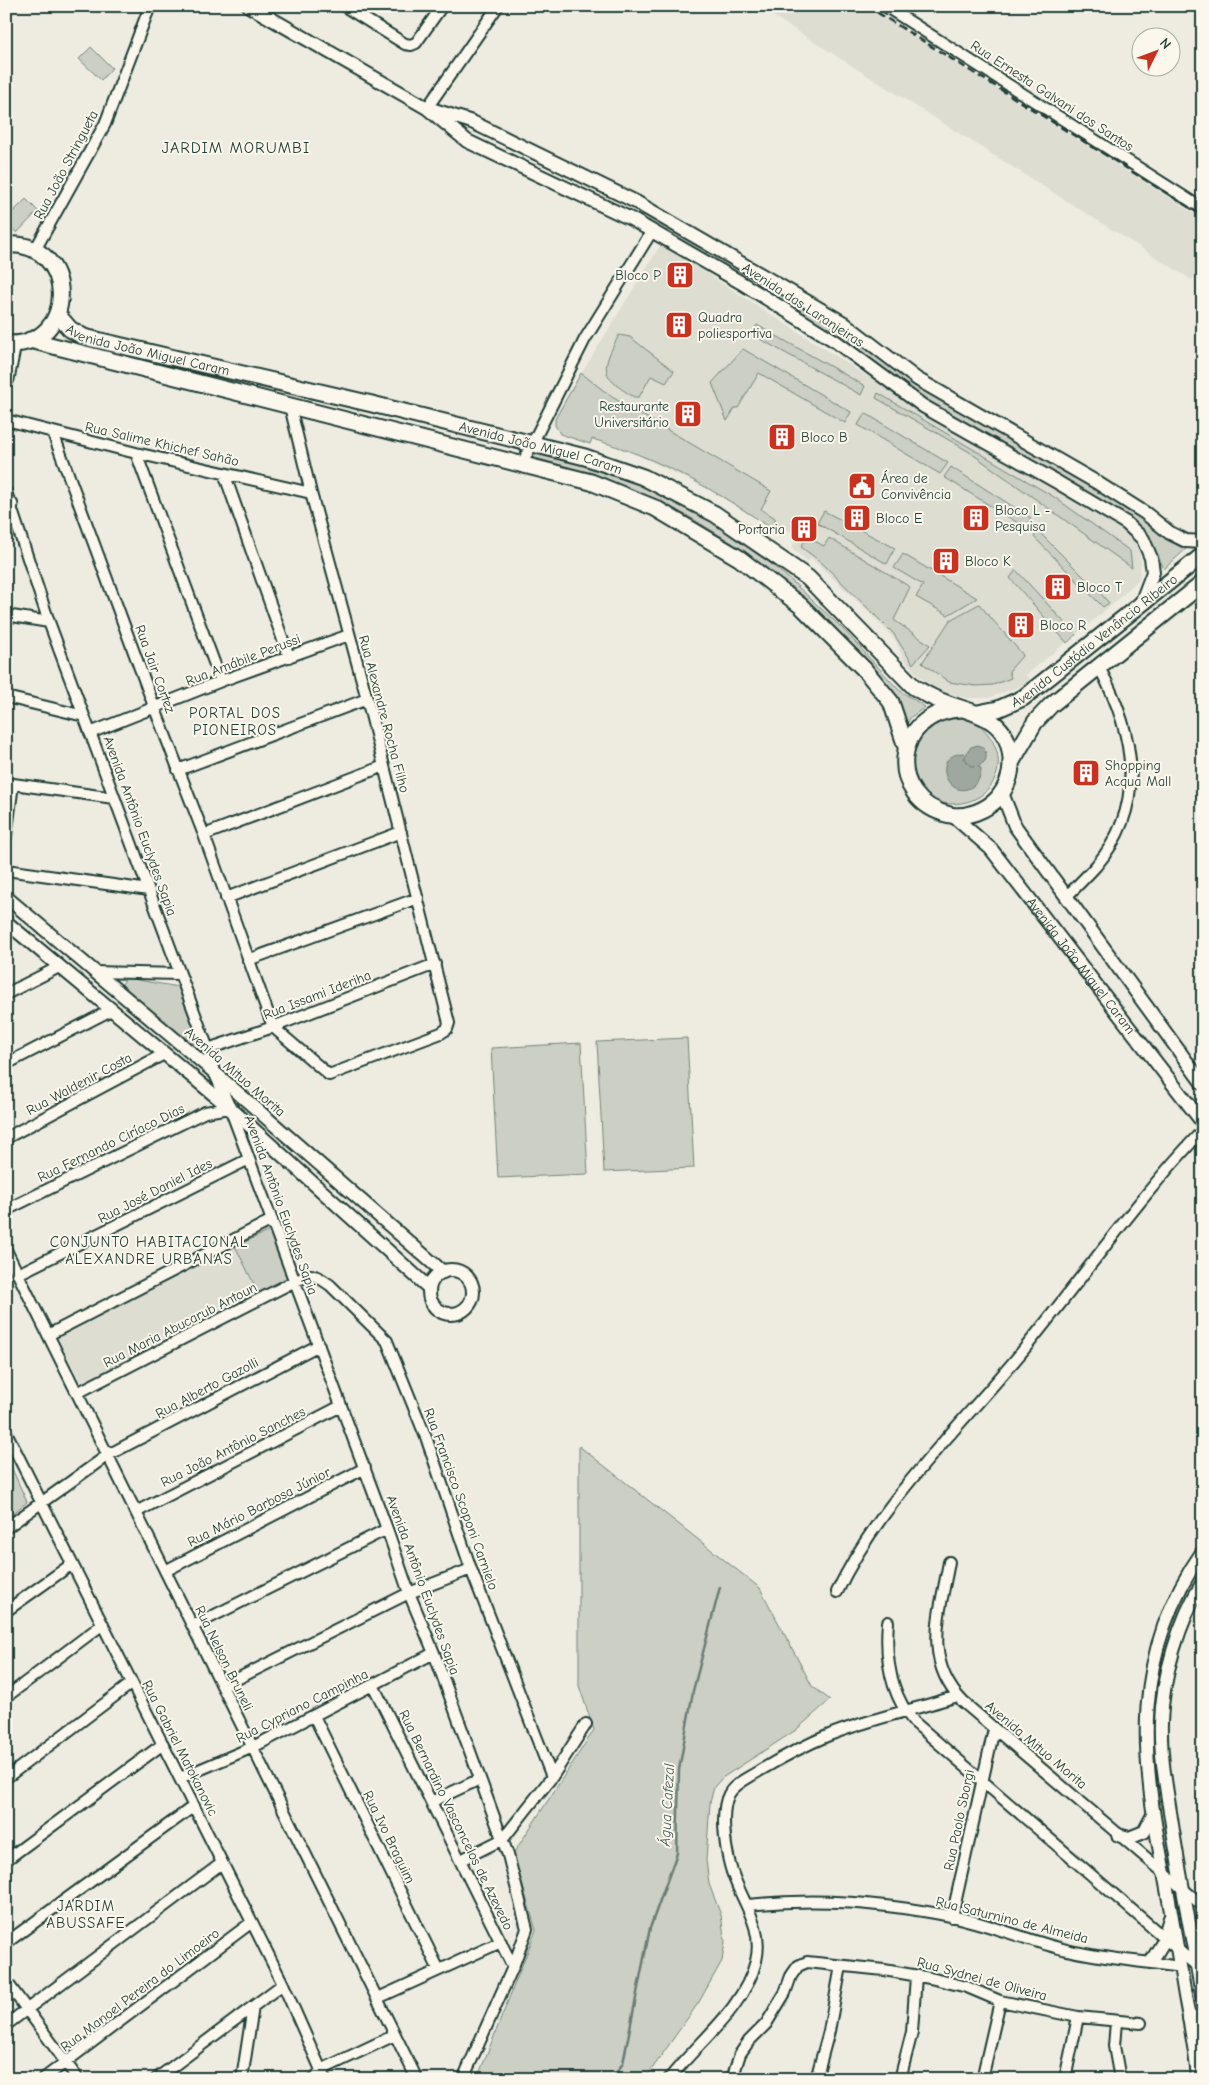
<svg xmlns="http://www.w3.org/2000/svg" width="1209" height="2085" viewBox="0 0 1209 2085" font-family="'Comic Neue',sans-serif">
<rect width="100%" height="100%" fill="#eeece1"/>
<filter id="ink" filterUnits="userSpaceOnUse"><feTurbulence type="fractalNoise" baseFrequency=".02" numOctaves="2"/><feDisplacementMap in="SourceGraphic" scale="10" xChannelSelector="R" yChannelSelector="G"/><feConvolveMatrix kernelMatrix="1 2 1 2 8 2 1 2 1" color-interpolation-filters="sRGB"/></filter>
<g filter="url(#ink)">
<path fill="#ddddd2" d="M757 6H867L1203 219V270L1200 269 1192 280Z
M661 244 895 394 1136 538 1141 561 1139 579 1113 604 1026 675 1030 680 1023 685 989 698H969L950 695 927 683 916 673 903 659 896 641 868 611 811 558 808 562 793 549V544L798 536 782 527 775 531 712 491 627 450 592 439 590 444 560 434 555 425 556 415Z
M235 1246 259 1294 82 1384 56 1335Z"/>
<path fill="#cbcfc4" stroke="#75867c" d="M91 47 112 68 101 80 79 59Z
M26 199 38 211 17 233 6 223V219Z
M641 212C818 302 982 414 1149 520L1186 549 1164 569 1147 532 1123 513 925 401 843 338 641 220Z
M757 325 865 386 861 395 751 334Z
M619 335 630 337 674 371 666 383 651 376 639 397H634C599 376 601 369 619 335Z
M743 349 851 412 845 423 759 373 738 408H735L727 421 712 383Z
M581 373 612 397 771 491 761 509 775 518V521L782 527 775 531C719 492 658 457 592 439L590 444 560 434 555 425V419Z
M878 393 1054 497 1130 551 1132 568 968 451 876 398Z
M865 413 948 463 940 474 858 425Z
M533 452 556 455 650 487 709 519 756 551 794 583 842 628 899 690 925 707 911 717 906 725 790 588 732 543 688 516 603 477 532 457Z
M951 467 1031 518 1026 528 944 477Z
M824 511 895 548 887 564 817 523Z
M1038 531 1102 595 1109 603 1103 607 1096 600 1034 537Z
M807 537 824 546 829 538 910 587 894 620 930 645 913 664 893 633 821 562 801 547Z
M903 554 977 598 948 615 916 597 923 585 894 568Z
M1016 570 1076 635 1067 643 1010 578Z
M979 604 1023 655 1009 671 1011 678 993 685 976 686 949 682 922 663 950 620Z
M963 716C995 727 1013 769 983 794 963 810 924 807 914 781 910 770 912 754 911 743L935 720Z
M126 978 179 987 198 1041 190 1045 122 989V984Z
M687 1038 694 1168 604 1172 597 1042Z
M581 1043 588 1174 498 1178 491 1048Z
M270 1231 291 1279 259 1294 235 1246Z
M579 1446 760 1588 812 1686 830 1700 796 1730 722 1778 714 1787 710 1803 706 1860 709 1884 721 1915 725 1942 722 1961 699 2002 645 2079H477L536 1930 513 1854 594 1730 579 1686Z
M9 1462 27 1502 6 1519V1464Z"/>
<path fill="#9fa89f" stroke="#6c7d74" d="M978 745C985 748 988 754 985 761L978 767 981 768C981 776 979 781 973 786 949 803 928 755 964 753 963 760 967 766 974 767L967 762 965 756 971 747Z"/>
<g fill="none" stroke-linecap="round" stroke-linejoin="round">
<path stroke="#6c7d74" stroke-width="2.5" d="M612 2079 623 2063 650 1928 677 1853 679 1770 693 1691 720 1587"/>
<defs>
<path id="minor" d="M344 6 405 44 411 45 416 43 442 6
M885 6 1203 209
M427 108 498 6
M35 250 105 124 150 6
M6 420 136 453 311 493
M53 433 155 709 204 835 273 1027 329 1075 441 1033 447 1029 449 1023 367 699 311 493 290 406
M136 453 221 681
M522 464 585 339 652 231
M224 473 289 657
M6 492 49 622 208 1049 214 1072 230 1108 387 1529 409 1593 434 1653 508 1855 527 1929 513 1967 463 2079
M6 615 49 622
M6 697 84 716
M90 733 221 681 349 635
M178 770 367 699
M6 783 114 798
M204 835 384 766
M6 837 13 784
M6 870 149 890
M1067 896C1077 886 1087 876 1096 866 1149 804 1134 732 1099 667
M226 898 401 832
M248 960 418 898
M94 972 179 974
M6 994 59 967
M208 1049 273 1027 435 964
M6 1064 111 1010
M6 1138 164 1054
M6 1210 205 1112 230 1108
M6 1250 417 2079
M18 1274 249 1159
M48 1335 272 1220
M77 1393 295 1281 311 1275 318 1277 330 1285 387 1341 427 1440 471 1569 552 1777
M6 1432 283 1984 325 2079
M136 1512 341 1406
M6 1528 108 1455 319 1345
M949 1562C940 1613 922 1660 963 1702L1203 1906
M165 1571 365 1468
M837 1592C879 1503 958 1429 1021 1353 1082 1279 1137 1199 1203 1130
M6 1611 72 1564
M888 1622C885 1658 890 1694 914 1722L1198 1967
M193 1626 387 1529
M373 1685 513 1967
M223 1686 409 1593 471 1569
M6 1697 103 1624
M314 1716 439 1970
M6 1778 132 1683
M180 1778 253 1747 434 1653
M431 1802 480 1779
M6 1860 163 1744
M461 1860 503 1839 552 1777 586 1724
M748 1905C819 1897 881 1903 951 1916 990 1924 1028 1941 1067 1950 1104 1959 1143 1961 1180 1967
M952 1917 994 1729
M6 1943 194 1806
M6 1981 78 2079
M378 1998 501 1942
M1116 2022 1114 2046 1120 2079
M6 2025 222 1863
M43 2079 252 1922
M156 2079 283 1984
M242 2079 253 2007
M314 2079 321 2070 395 2035
M669 2079C699 2041 744 2009 756 1961 765 1924 738 1898 730 1865 725 1846 720 1811 729 1794 735 1783 750 1777 759 1771 781 1758 803 1746 827 1736 868 1719 914 1710 957 1696
M732 2079 740 2054 749 2041 766 2024 785 1993 791 1976 798 1966 807 1962 884 1970 930 1978 967 1987 1000 2001 1078 2017 1141 2023
M816 2079 829 2031 841 1966
M900 2079 912 2032 916 1976
M982 2079 1000 2001
M1065 2079 1078 2017"/>
<g id="tertiary">
<path d="M249 6 427 108 467 141 631 219 740 282 835 341 923 406 1057 482 1126 523 1143 539 1151 558 1153 572 1140 606"/>
<path d="M434 110 472 122 636 202 844 323 917 379 1096 482 1145 513 1170 533 1186 541 1203 542"/>
<path d="M1002 793 1015 826 1203 1084"/>
<path id="s1" d="M952 815 991 849 1203 1123"/>
<path d="M6 897 214 1072 443 1272"/>
<path d="M6 922 230 1108 429 1288"/>
<circle cx="451" cy="1292" r="22"/>
<path d="M1203 1582C1179 1620 1162 1678 1161 1723 1160 1755 1166 1786 1171 1818 1180 1879 1193 1940 1203 2001"/>
<path d="M1118 1835 1129 1838 1144 1832 1153 1815"/>
<path d="M1151 1962 1162 1944 1170 1918"/>
<path d="M1189 2018 1203 2017"/>
<path d="M1198 2079C1196 2051 1190 2024 1185 1996 1178 1955 1172 1914 1164 1873 1141 1756 1130 1655 1203 1551"/>
</g>
<g id="primary">
<path d="M6 245C77 239 80 348 6 344"/>
<path id="s2" d="M57 314 70 329 84 337 372 404 585 457 643 477 715 514 808 578 914 687C921 691 927 695 934 698 967 714 1008 712 1011 759 1012 774 1007 787 998 798 986 811 966 818 950 815 884 800 892 711 962 709"/>
<path d="M30 340 591 482 655 508 739 558 801 606 864 669 891 702 906 747"/>
<path d="M6 379 13 344"/>
<path d="M6 501 10 505"/>
<path id="s3" d="M978 713 998 709 1023 698 1203 555"/>
<path d="M1011 763 1035 722 1051 705 1203 583"/>
</g>
</defs>
<use href="#minor" stroke="#1f3d34" stroke-width="14"/>
<use href="#tertiary" stroke="#1f3d34" stroke-width="16"/>
<use href="#primary" stroke="#1f3d34" stroke-width="19"/>
<use href="#minor" stroke="#fbf7ec" stroke-width="10"/>
<use href="#tertiary" stroke="#fbf7ec" stroke-width="12"/>
<use href="#primary" stroke="#fbf7ec" stroke-width="15"/>
<path stroke="#1f3d34" stroke-width="2.5" stroke-dasharray="8 4" stroke-linecap="butt" d="M867 6 1203 216"/>
</g>
</g>
<defs>
<symbol id="building-square" viewBox="-11 -11 22 22"><rect x="-9" y="-9" width="18" height="18" rx="4" fill="#c8321e" stroke="#fbf7ec"/><path d="M-4-6H4V6H1V3H-1V6H-4ZM-2.5-4.3h1.7v1.8h-1.7ZM.8-4.3h1.7v1.8H.8ZM-2.5-1h1.7V.8h-1.7ZM.8-1h1.7V.8H.8Z" fill="#fff"/></symbol>
<symbol id="civic-square" viewBox="-11 -11 22 22"><rect x="-9" y="-9" width="18" height="18" rx="4" fill="#c8321e" stroke="#fbf7ec"/><path d="M-.6-6.5H3V-4.5H.6V-3L4-1V1h2V6H-6V1h2V-1L-.6-3ZM-1.2 2.5V6h2.4V2.5Z" fill="#fff"/></symbol>
</defs>
<g fill-rule="evenodd">
<use href="#building-square" x="664" y="259" width="32" height="32"/>
<use href="#building-square" x="663" y="309" width="32" height="32"/>
<use href="#building-square" x="672" y="398" width="32" height="32"/>
<use href="#building-square" x="766" y="421" width="32" height="32"/>
<use href="#civic-square" x="846" y="470" width="32" height="32"/>
<use href="#building-square" x="841" y="502" width="32" height="32"/>
<use href="#building-square" x="960" y="502" width="32" height="32"/>
<use href="#building-square" x="788" y="513" width="32" height="32"/>
<use href="#building-square" x="930" y="545" width="32" height="32"/>
<use href="#building-square" x="1042" y="571" width="32" height="32"/>
<use href="#building-square" x="1005" y="609" width="32" height="32"/>
<use href="#building-square" x="1070" y="757" width="32" height="32"/>
</g>
<g text-anchor="middle" dominant-baseline="central" stroke-width="4" stroke-linejoin="round" paint-order="stroke">
<g font-size="14" fill="#1f3d34" stroke="#fbf7ec">
<text transform="translate(1052 96) rotate(33)">Rua Ernesta Galvani dos Santos</text>
<text transform="translate(66 165) rotate(-62)">Rua João Stringueta</text>
<text transform="translate(803 305) rotate(33)">Avenida das Laranjeiras</text>
<text stroke="none"><textPath href="#s2" startOffset="101">Avenida João Miguel Caram</textPath></text>
<text transform="translate(162 444) rotate(13)">Rua Salime Khichef Sahão</text>
<text stroke="none"><textPath href="#s2" startOffset="506">Avenida João Miguel Caram</textPath></text>
<text stroke="none"><textPath href="#s3" startOffset="139">Avenida Custódio Venâncio Ribeiro</textPath></text>
<text transform="translate(243 660) rotate(-21)">Rua Amábile Perussi</text>
<text transform="translate(155 669) rotate(70)">Rua Jair Cortez</text>
<text transform="translate(384 714) rotate(75)">Rua Alexandre Rocha Filho</text>
<text transform="translate(140 826) rotate(70)">Avenida Antônio Euclydes Sapia</text>
<text stroke="none"><textPath href="#s1" startOffset="199">Avenida João Miguel Caram</textPath></text>
<text transform="translate(317 995) rotate(-21)">Rua Issami Ideriha</text>
<text transform="translate(235 1072) rotate(41)">Avenida Mituo Morita</text>
<text transform="translate(79 1084) rotate(-28)">Rua Waldenir Costa</text>
<text transform="translate(111 1143) rotate(-26)">Rua Fernando Ciríaco Dias</text>
<text transform="translate(155 1191) rotate(-27)">Rua José Daniel Ides</text>
<text transform="translate(281 1205) rotate(70)">Avenida Antônio Euclydes Sapia</text>
<text transform="translate(180 1325) rotate(-27)">Rua Maria Abucarub Antoun</text>
<text transform="translate(207 1388) rotate(-28)">Rua Alberto Gazolli</text>
<text transform="translate(233 1447) rotate(-27)">Rua João Antônio Sanches</text>
<text transform="translate(461 1499) rotate(70)">Rua Francisco Scoponi Carnielo</text>
<text transform="translate(259 1507) rotate(-27)">Rua Mário Barbosa Júnior</text>
<text transform="translate(423 1585) rotate(70)">Avenida Antônio Euclydes Sapia</text>
<text transform="translate(224 1658) rotate(64)">Rua Nelson Bruneli</text>
<text transform="translate(302 1706) rotate(-27)">Rua Cypriano Campinha</text>
<text transform="translate(1036 1745) rotate(40)">Avenida Mituo Morita</text>
<text transform="translate(180 1748) rotate(63)">Rua Gabriel Matokanovic</text>
<text transform="translate(456 1820) rotate(64)">Rua Bernardino Vasconcelos de Azevedo</text>
<text transform="translate(959 1820) rotate(-78)">Rua Paolo Sborgi</text>
<text transform="translate(389 1837) rotate(64)">Rua Ivo Braguim</text>
<text transform="translate(1012 1920) rotate(14)">Rua Saturnino de Almeida</text>
<text transform="translate(982 1979) rotate(15)">Rua Sydnei de Oliveira</text>
<text transform="translate(140 1990) rotate(-37)">Rua Manoel Pereira do Limoeiro</text>
</g>
<g font-size="14" fill="#1f3d34" stroke="#fbf7ec" text-anchor="start">
<text x="661" y="275" text-anchor="end">Bloco P</text>
<text x="698" y="317">Quadra<tspan x="698" dy="16">poliesportiva</tspan></text>
<text x="669" y="406" text-anchor="end">Restaurante<tspan x="669" dy="16">Universitário</tspan></text>
<text x="801" y="437">Bloco B</text>
<text x="881" y="478">Área de<tspan x="881" dy="16">Convivência</tspan></text>
<text x="995" y="510">Bloco L -<tspan x="995" dy="16">Pesquisa</tspan></text>
<text x="876" y="518">Bloco E</text>
<text x="785" y="529" text-anchor="end">Portaria</text>
<text x="965" y="561">Bloco K</text>
<text x="1077" y="587">Bloco T</text>
<text x="1040" y="625">Bloco R</text>
<text x="1105" y="765">Shopping<tspan x="1105" dy="16">Acqua Mall</tspan></text>
</g>
<g font-size="15" letter-spacing="1" fill="#1f3d34" stroke="#fbf7ec">
<text x="235" y="713">PORTAL DOS<tspan x="235" dy="17">PIONEIROS</tspan></text>
<text x="149" y="1242">CONJUNTO HABITACIONAL<tspan x="149" dy="17">ALEXANDRE URBANAS</tspan></text>
<text x="86" y="1906">JARDIM<tspan x="86" dy="17">ABUSSAFE</tspan></text>
</g>
<g font-size="15" font-style="italic" fill="#455d54" stroke="#fbf7ec">
<text transform="translate(667 1805) rotate(-87)">Água Cafezal</text>
</g>
<g font-size="16" letter-spacing="1" fill="#1f3d34" stroke="#fbf7ec">
<text x="236" y="148">JARDIM MORUMBI</text>
</g>
</g>
<rect width="1209" height="2085" fill="none" stroke="#fbf7ec" stroke-width="25"/>
<rect x="12" y="12" width="1184" height="2060" fill="none" stroke="#1f3d34" stroke-width="2" filter="url(#ink)"/>
<g transform="translate(1156 52) rotate(48)"><circle r="24" fill="#fbf7ec" stroke="#a3ada2"/>
<path d="M0-4L9 19L0 12L-9 19Z" fill="#c8321e"/>
<text y="-8" font-size="14" font-weight="bold" text-anchor="middle" fill="#1f3d34">N</text>
</g>
</svg>
